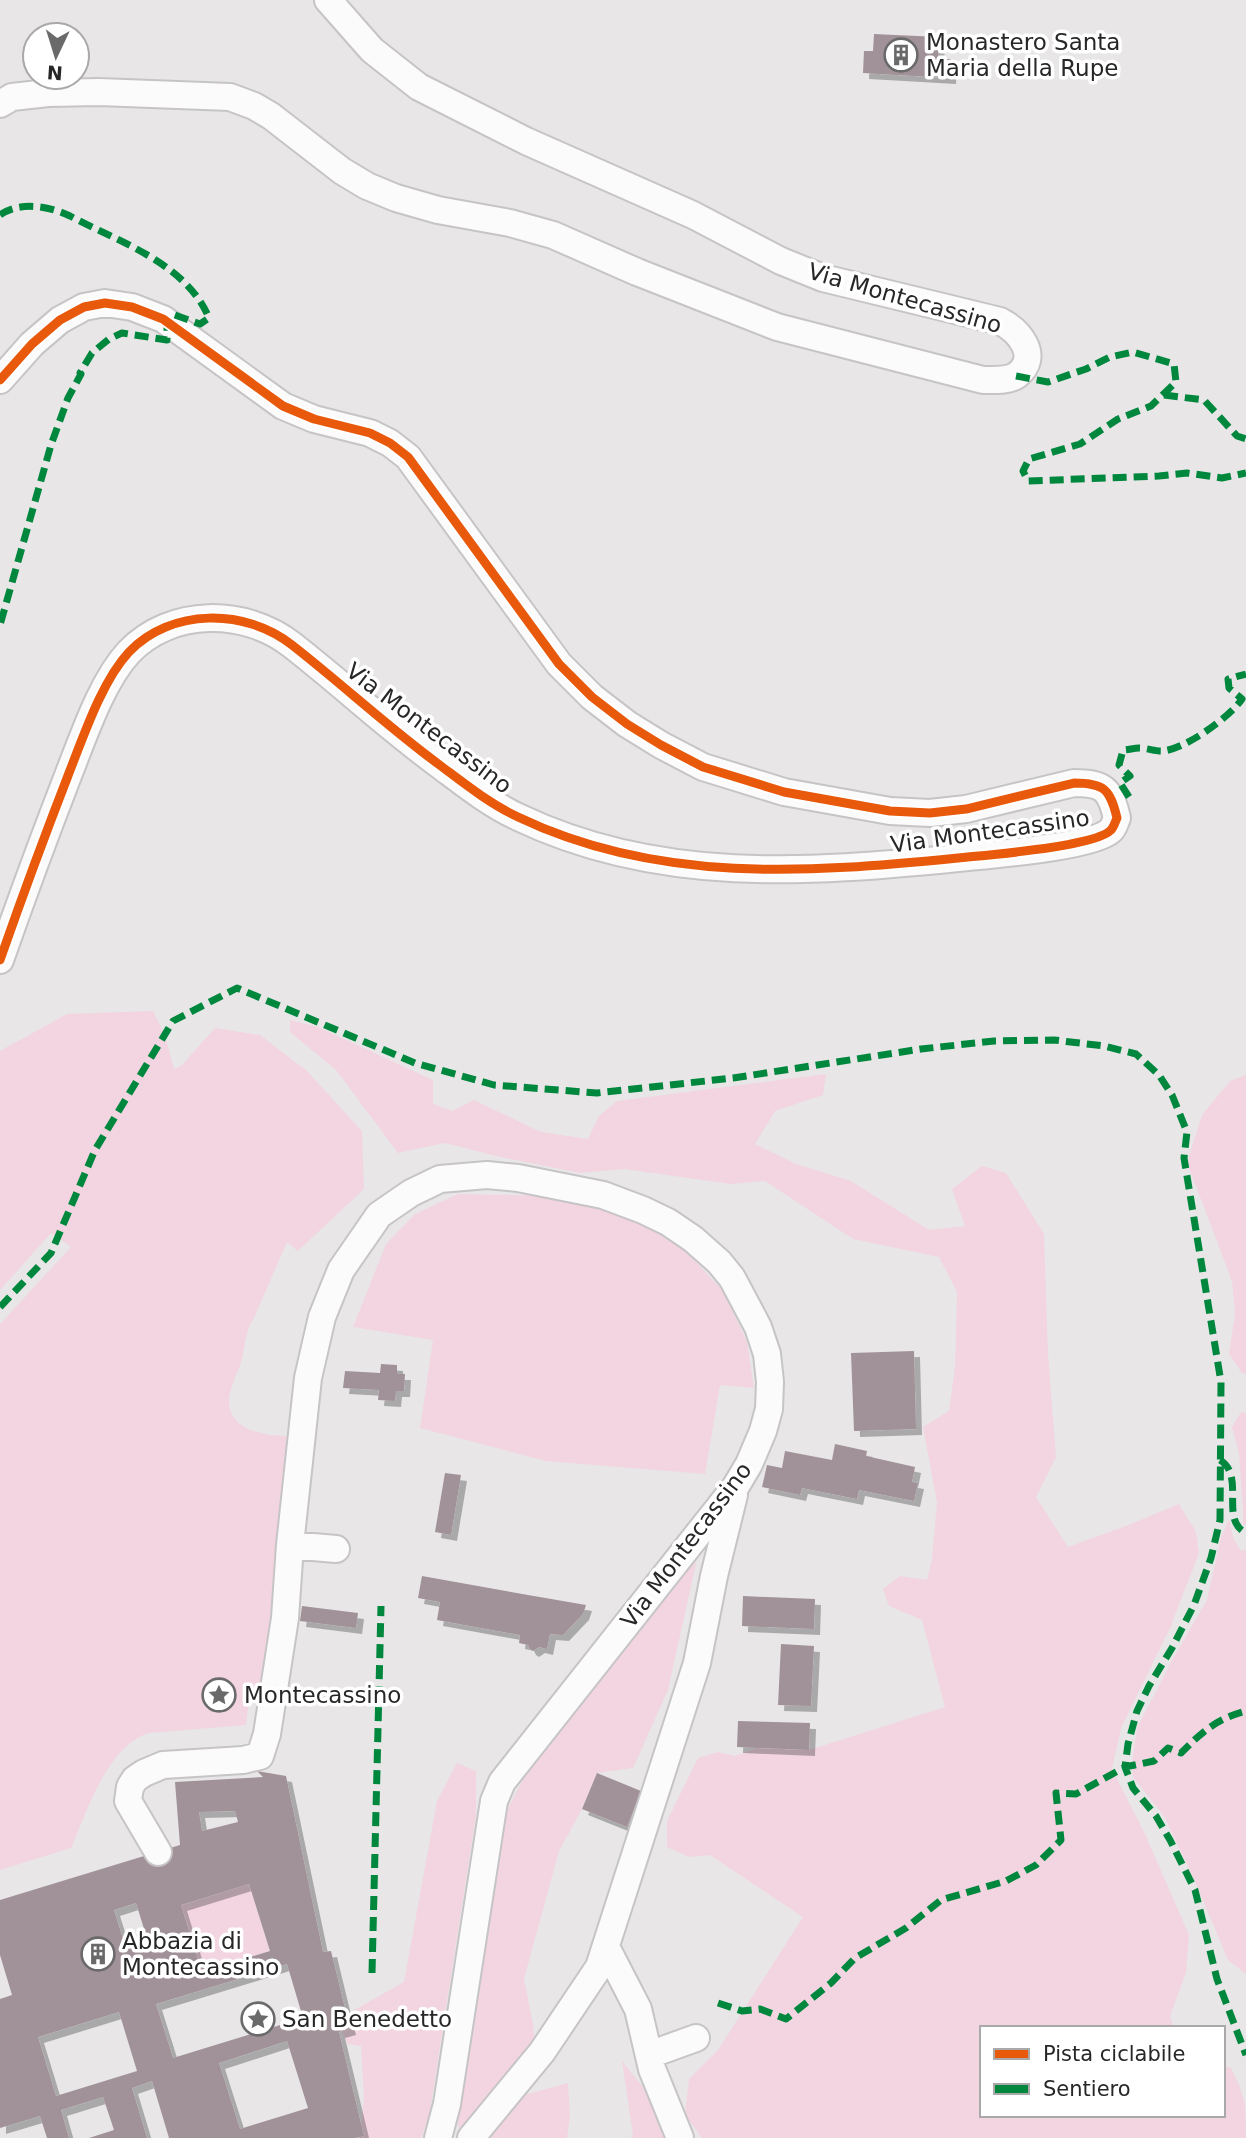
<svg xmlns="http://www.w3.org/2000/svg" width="1246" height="2138" viewBox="0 0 1246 2138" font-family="'DejaVu Sans',sans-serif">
<defs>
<filter id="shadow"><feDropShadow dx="6" dy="6" stdDeviation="0" flood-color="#0004"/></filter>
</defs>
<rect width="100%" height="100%" fill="#e8e6e7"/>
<path fill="#f2d5e1" d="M153 1011 165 1035 174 1069 182 1065 215 1028 260 1035 307 1071 362 1131 364 1189 298 1251 287 1242 254 1318C246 1329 245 1345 242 1359 239 1371 229 1389 229 1400 228 1430 265 1436 287 1436L265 1672 259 1699 248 1707 246 1725 149 1733C107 1746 87 1812 71 1848L0 1870V1324L71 1247 51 1233 0 1290V1051L67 1014Z
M290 1020 318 1027 433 1080V1104L452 1111 474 1100 541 1132 588 1139 599 1116 617 1101 826 1074 823 1095 775 1111 755 1144 796 1164 851 1181 929 1230 965 1226 952 1189 982 1166 1006 1173 1044 1234 1048 1354 1056 1457 1036 1497 1068 1547 1126 1526 1179 1504 1196 1532 1199 1553 1170 1628 1121 1728 1112 1769 1145 1834 1189 1935 1186 1973 1170 2016 1174 2028H982V2115H1223V2066L1231 2068C1246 2098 1246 2105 1246 2138H702L685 2115 689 2079 718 2050 803 1917 710 1855 689 1857 667 1847V1821L698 1758 718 1752 735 1756 758 1748 809 1750 945 1707 922 1620 889 1606 883 1589 900 1576 927 1580 932 1559 937 1502 923 1427 949 1411 955 1367 957 1292 939 1257 853 1239 765 1181 731 1184 624 1169 580 1173 500 1157 445 1143 398 1153 336 1070 290 1032Z
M1246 1075V1374L1242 1373 1229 1354 1235 1313 1232 1281 1187 1163 1202 1115 1230 1081Z
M458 1194 564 1196 650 1226 682 1247 723 1291 747 1342 754 1388 720 1385 705 1474 546 1461 420 1428 433 1340 353 1327 386 1244 415 1214Z
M1241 1412 1246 1413V1525H1243V1508L1239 1453 1232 1427Z
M1229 1519 1233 1537 1241 1551 1246 1550V1974L1228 1960 1197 1886 1164 1816 1133 1777 1132 1763 1137 1728 1171 1662 1207 1600 1221 1538Z
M689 1558 696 1564 668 1690 633 1768 597 1773 582 1809 559 1851 524 1979 533 2024 535 2043 472 2120 459 2128 453 2111 501 1822 530 1766Z
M457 1763 476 1771V1815L429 2117 421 2138H360L364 2098 361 2046 348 2044 342 2032 349 2013 404 1982 437 1801Z
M249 1884 270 1951 202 1972 181 1905Z
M622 2061 666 2116 679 2138H631L633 2135Z
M568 2083 570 2116 567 2138H484L517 2097Z"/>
<path fill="#a19299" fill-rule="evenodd" filter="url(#shadow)" d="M874 34 939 37 938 59H951L950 78 863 73 864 51H873Z
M914 1351 916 1429 854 1431 851 1353Z
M381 1364 397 1365V1374H405L404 1391H396L395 1401 378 1400 379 1390 343 1388 345 1371 380 1373Z
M835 1444 867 1451 866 1456 915 1467 912 1482 918 1483 914 1501 859 1490 857 1499 802 1488 800 1495 762 1487 767 1465 782 1468 785 1451 832 1460Z
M445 1473 461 1475 451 1535 435 1532Z
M422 1576 528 1595 586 1605 583 1614 563 1635 550 1634 547 1649 539 1647 533 1651 530 1649 528 1645 519 1643 520 1635 437 1620 440 1602 418 1598Z
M743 1596 815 1599 814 1629 742 1626Z
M302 1606 358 1613 356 1628 300 1621Z
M781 1644 814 1646 811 1706 778 1705Z
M738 1721 810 1723 809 1750 737 1747Z
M257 1771 286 1776 323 1952 331 1951 350 2029 339 2032 364 2136 355 2138H169L152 2081 132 2088 147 2138H89L114 2130 103 2097 61 2110 69 2138H47L40 2116 0 2128V1999L12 1995 0 1955V1900L180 1845 175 1782 263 1777ZM235 1811 238 1822 202 1831 199 1812ZM249 1884 270 1951 202 1972 181 1905ZM136 1903 145 1932 123 1939 114 1910ZM287 1964 303 2018 173 2058 156 2004ZM119 2012 137 2071 56 2096 38 2037ZM287 2041 308 2108 240 2129 219 2063Z
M597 1773 641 1791 627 1827 582 1809Z"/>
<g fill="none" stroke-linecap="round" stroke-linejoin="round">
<defs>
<path id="minor" d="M0 104 12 97 48 93 99 92 230 97 254 106 271 116 342 171 367 186 396 198 438 210 510 223 553 235 637 272 777 327 983 380C994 380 1009 381 1017 375 1041 356 1019 331 1000 321L823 278 781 261 693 215 526 141 419 87 372 50 328 0
M0 380 32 344 60 320 84 307 105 303 132 307 163 319 283 406 314 419 370 433 390 443 408 457 559 664 592 697 627 724 661 745 703 767 784 792 890 811 930 813 966 809 1074 783C1104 783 1110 789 1117 818 1115 822 1114 827 1111 830 1095 847 986 855 958 858 808 873 658 884 518 817 490 804 465 784 441 766 389 728 342 684 292 645 245 608 171 608 129 652 102 681 84 735 69 773 45 835 22 897 0 960
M290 1545 336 1549
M158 1852 128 1801 130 1787 135 1779 144 1773 163 1765 243 1760 260 1756 267 1734 285 1618 290 1545 308 1378 322 1317 341 1270 379 1215 411 1193 440 1179 487 1175 518 1178 603 1195 643 1210 668 1222 693 1239 719 1262 732 1278 758 1327 767 1354 770 1382 769 1409 763 1431 749 1464 736 1486 502 1782 494 1801 447 2104 438 2138
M606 1947 638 2009 652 2069 680 2138
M649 2055 696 2038
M471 2138 542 2052 599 1967 697 1663 714 1576 734 1495"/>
</defs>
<use href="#minor" stroke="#c6c4c5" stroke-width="30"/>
<use href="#minor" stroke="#fcfbfb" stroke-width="26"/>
<path stroke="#00873e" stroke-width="7" stroke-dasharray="14 7" stroke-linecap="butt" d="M0 215C19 201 49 206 70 216 119 242 186 263 209 318L200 324 172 314 167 323V340L122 333 109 339 92 353 80 373 81 374 68 398 51 445 0 625
M1016 376 1048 382 1086 369 1110 357 1133 352 1174 364 1176 382 1151 406 1118 419 1080 444 1029 459 1023 471 1028 481 1159 476 1187 473 1222 478 1246 473
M1164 395 1204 400 1237 436 1246 439
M1129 797 1120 783 1130 776 1119 765 1123 750C1128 750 1134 748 1139 748 1147 748 1154 751 1161 751 1183 751 1230 717 1242 699L1229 688 1228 679 1246 674
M0 1307 51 1253 95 1150 173 1021 237 988 415 1063 494 1085 597 1093 733 1078 921 1049 994 1041 1054 1040 1104 1046 1136 1054 1159 1075 1172 1095 1187 1132 1184 1158 1221 1382 1220 1520 1211 1558 1194 1605 1172 1648 1149 1686 1137 1711 1128 1744 1125 1767 1133 1788 1156 1816 1170 1840 1195 1890 1217 1979 1246 2055
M1220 1460C1246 1476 1219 1520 1246 1533
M372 1973 381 1606
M718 2003 742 2011 760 2009 786 2019 831 1983 855 1958 906 1928 941 1900 1006 1881 1036 1865 1061 1840 1056 1793 1076 1794 1125 1767 1154 1761 1168 1748 1181 1753C1202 1732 1216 1719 1246 1711"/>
<defs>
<path id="cycleway" d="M0 380 32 344 60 320 84 307 105 303 132 307 163 319 283 406 314 419 370 433 390 443 408 457 559 664 592 697 627 724 661 745 703 767 784 792 890 811 930 813 966 809 1074 783C1104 783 1110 789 1117 818 1115 822 1114 827 1111 830 1095 847 986 855 958 858 808 873 658 884 518 817 490 804 465 784 441 766 389 728 342 684 292 645 245 608 171 608 129 652 102 681 84 735 69 773 45 835 22 897 0 960"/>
</defs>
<use href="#cycleway" stroke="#fff" stroke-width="13"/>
<use href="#cycleway" stroke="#e8590c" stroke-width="9"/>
</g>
<defs>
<symbol id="building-ring" viewBox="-11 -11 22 22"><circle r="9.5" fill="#fff" stroke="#6b6a6a" stroke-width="1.5"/><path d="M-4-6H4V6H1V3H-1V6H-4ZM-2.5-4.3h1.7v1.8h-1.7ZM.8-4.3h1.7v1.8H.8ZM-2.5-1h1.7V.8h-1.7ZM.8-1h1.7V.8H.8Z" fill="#6b6a6a"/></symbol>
<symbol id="sight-ring" viewBox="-11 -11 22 22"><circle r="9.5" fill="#fff" stroke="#6b6a6a" stroke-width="1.5"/><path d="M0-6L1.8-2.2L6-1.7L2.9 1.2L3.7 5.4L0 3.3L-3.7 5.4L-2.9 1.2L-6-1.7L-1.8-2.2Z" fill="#6b6a6a"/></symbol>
</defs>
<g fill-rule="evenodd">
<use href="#building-ring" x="882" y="36" width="38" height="38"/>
<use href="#sight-ring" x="200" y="1676" width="38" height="38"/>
<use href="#building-ring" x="79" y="1935" width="38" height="38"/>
<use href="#sight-ring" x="239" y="2000" width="38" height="38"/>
</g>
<g text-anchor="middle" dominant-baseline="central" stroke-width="7" stroke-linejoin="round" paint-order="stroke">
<g font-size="23" fill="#282727" stroke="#fff" text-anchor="start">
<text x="926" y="42">Monastero Santa<tspan x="926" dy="26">Maria della Rupe</tspan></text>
<text x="244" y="1695">Montecassino</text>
<text x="122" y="1941">Abbazia di<tspan x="122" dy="26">Montecassino</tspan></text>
<text x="282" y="2019">San Benedetto</text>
</g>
<g font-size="23" fill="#282727" stroke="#fff">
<text transform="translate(905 298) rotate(16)">Via Montecassino</text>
<text transform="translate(429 728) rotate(37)">Via Montecassino</text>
<text transform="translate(990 831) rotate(-8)">Via Montecassino</text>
<text transform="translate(686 1545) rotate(-53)">Via Montecassino</text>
</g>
</g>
<rect x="980" y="2026" width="245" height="91" fill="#ffffff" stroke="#a9a9a9" stroke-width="2"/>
<rect x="994" y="2049" width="35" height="10" fill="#e8590c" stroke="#a9a9a9" stroke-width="2"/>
<text x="1043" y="2061" font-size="21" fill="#282727">Pista ciclabile</text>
<rect x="994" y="2084" width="35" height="10" fill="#00873e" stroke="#a9a9a9" stroke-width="2"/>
<text x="1043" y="2096" font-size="21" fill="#282727">Sentiero</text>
<g transform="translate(56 56) rotate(184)"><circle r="33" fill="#ffffff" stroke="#a9a9a9" stroke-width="2"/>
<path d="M0-5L12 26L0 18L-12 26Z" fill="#6b6a6a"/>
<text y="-10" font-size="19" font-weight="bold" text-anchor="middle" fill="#282727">N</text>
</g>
</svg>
